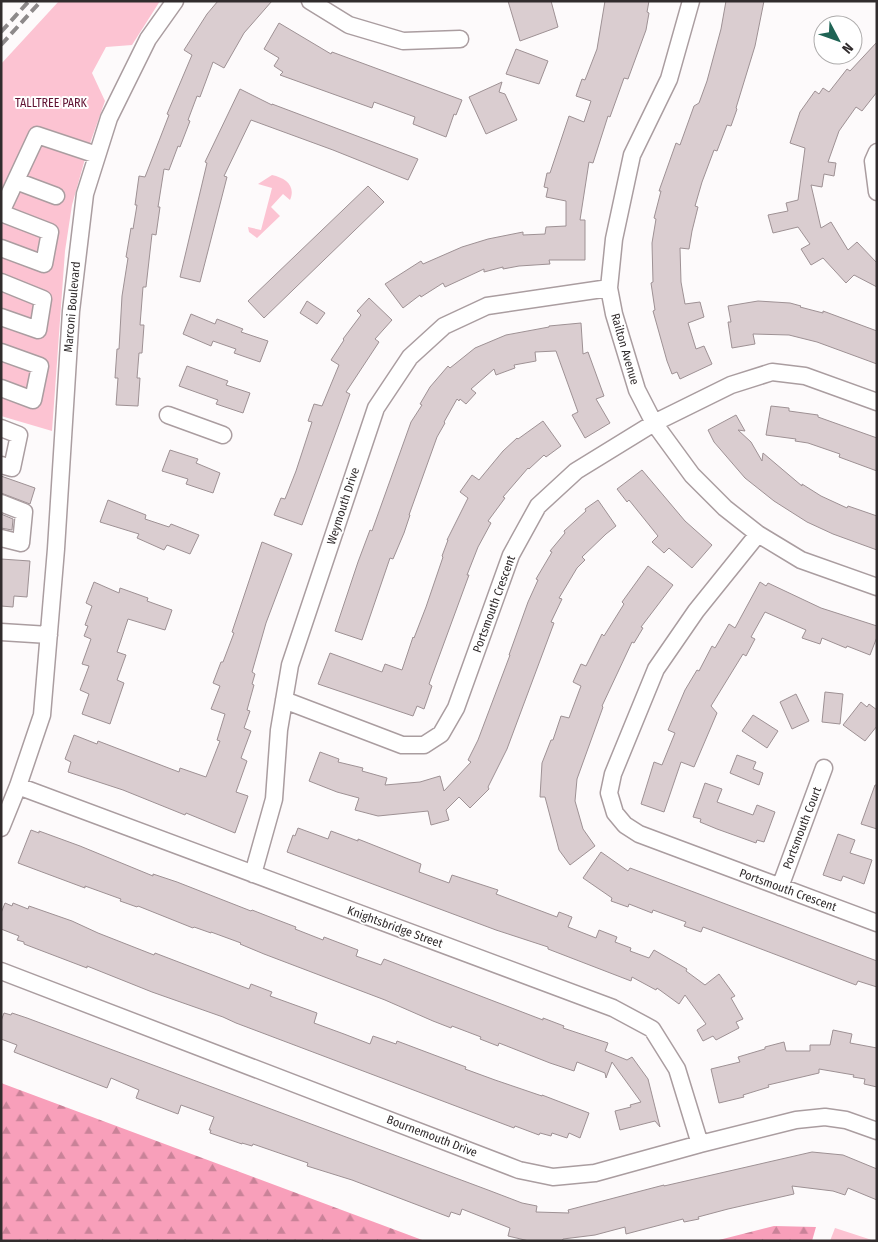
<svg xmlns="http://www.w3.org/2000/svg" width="878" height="1242" viewBox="0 0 878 1242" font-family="'Fira Sans Condensed',sans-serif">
<defs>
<pattern id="forest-firs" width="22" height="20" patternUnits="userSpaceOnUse" patternTransform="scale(1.25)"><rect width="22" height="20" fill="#f89fba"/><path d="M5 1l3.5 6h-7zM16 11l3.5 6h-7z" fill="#c98298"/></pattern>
</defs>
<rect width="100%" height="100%" fill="#fdfafb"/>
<path fill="#fcc3d2" d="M59 1H160L132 45 106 47 92 73 105 101 87 152 72 205 65 251 52 431 1 416V64Z
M272 175C286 178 296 186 290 200L283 194 271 207 280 216 257 238 249 232 248 227 261 230 272 188 258 184Z
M835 1228 875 1241H830Z"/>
<path fill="url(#forest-firs)" d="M1 1083 425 1241H1Z
M774 1226 816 1227 812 1241H715Z"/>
<path fill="#dacdd0" stroke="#9e9194" d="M218 1H272L244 33 224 68 213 62 200 97 197 96 188 120 190 121 180 147 178 146 169 170 164 169 158 207H160L156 235 152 234 146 287H143L140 325H144L142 353H139L137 378H140L138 406 116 405 118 378H115L117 349H119L122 296 128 258 126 257 131 228 133 229 137 205H135L139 176 145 177 169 115 167 114 192 55 184 50 207 14Z
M508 1H551L558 27 520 41Z
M605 1H649L647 12 649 13 646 30 628 79 624 78 610 117 608 116 593 163 589 162 580 220H585V260H549L550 264 519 266 503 269V267L484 272V269L445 287 443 283 421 297 420 295 403 308 385 284 421 261 423 264 462 247 488 239 523 232V235L545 234 546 227 566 226V201L546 197 548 188 544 187 547 173H550L569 116 584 122 591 101 576 96 582 79 585 80 597 49Z
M726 1H764L755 46 736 108 737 109 731 126 727 125 717 151 714 150 702 182 695 206 698 207 692 231 689 249 680 248 681 282 685 304 700 302 704 317 688 323 696 349 704 346 712 364 680 379 677 372 672 374 667 361 653 311 655 310 651 283 653 282 652 243 656 219 654 218 661 191H659L676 143 680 145 694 106 699 103 707 81 721 29Z
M279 23 331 54 332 52 462 100 456 115 454 114 446 137 413 124 415 117 374 102 372 108 280 75 283 72 274 66 279 58 264 49Z
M877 42V92L862 111 856 107 839 131 828 162 836 163 834 176 824 174 822 187 811 185 821 228 831 222 848 250 857 242 877 263V287L854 275 846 283 823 258 811 265 801 249 810 244 798 227 773 233 768 215 788 211 786 203 798 200 805 148 790 143 800 112 815 91 819 94 823 88 829 92 847 69 850 71Z
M516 49 548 61 539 84 506 74Z
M502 82 499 92 505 94 517 120 486 134 469 97Z
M240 89 272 105V104L418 159 408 180 333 150 251 120 224 176 227 177 200 282 180 277 207 163 205 162Z
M368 186 384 202 264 318 248 301Z
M369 298 392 320 375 339 379 342 346 392 350 394 302 525 274 515 281 498 285 499 296 471 312 422 308 421 314 404 322 406 339 365 331 360 344 340 343 339 361 315 357 311Z
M307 301 325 313 317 324 300 313Z
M758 301 790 303 801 306 800 307 823 313V311L877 331V364L817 342 789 335 753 334 755 344 732 348 728 322H731L728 306Z
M191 314 215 324 217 319 243 329 241 332 268 341 260 362 234 353 236 349 213 341 211 346 183 334Z
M581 323 583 354 588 352 604 396 596 399 610 423 585 438 572 415 578 412 556 351 535 352 536 361 514 365 515 368 496 375 494 369 471 389 476 393 466 404 460 399 459 401 457 399 444 422 445 423 437 437 409 515H410L404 533 393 559 390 558 362 640 335 631 358 562 370 530 372 531 411 422 422 405 420 404 430 387 448 366 450 368 475 348 506 335 549 327V326Z
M187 366 228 381 226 385 250 393 243 413 216 404 218 400 179 386Z
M771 406 789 408V411L818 415V417L877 438V471L839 457 840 454 808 443 795 441 796 439 766 435Z
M736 415 745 431 738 430 751 442 762 461 763 453 802 486V484L821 496 847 508 848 506 877 516V550L833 534 807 522 774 501 745 478 714 442 708 430Z
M543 421 561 446 546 457 544 455 529 469 528 468 503 497 505 498 488 521 491 523 478 547 467 575H469L429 684 432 686 424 709 417 706 413 716 318 684 330 653 382 672 385 664 402 670 413 637 414 638 426 607 443 557 442 556 448 540H447L468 498 460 492 472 475 479 480 503 451 517 438 518 439Z
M170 450 198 459 196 463 220 473 213 493 186 484 188 479 162 471Z
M642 470 685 521 712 545 692 568 669 548 664 553 652 542 658 536 629 500 627 502 617 489Z
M1 476 35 488 30 504 1 493Z
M108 500 146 515 145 519 169 527 171 524 199 535 190 554 167 545 164 550 137 538 139 534 100 522Z
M598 500 616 526 606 534 582 557 585 560 577 568 559 598 562 599 551 622 554 623 507 749 488 787 489 789 470 808 459 797 446 810 449 820 431 825 428 811 378 816 355 810 359 798 337 792 309 781 320 752 339 759 338 762 363 768 362 771 387 778 385 785 420 782 440 776 444 791 471 762 468 760 478 740 510 655H509L528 602 538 580 536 579 552 552 550 551 565 533 564 531 586 511 585 509Z
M1 514 13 519 12 530 1 528Z
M262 542 292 554 266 623 252 672 255 674 252 684 254 685 247 710 250 711 244 728 251 731 241 758 247 761 236 792 248 796 235 833 186 813 185 815 123 790 68 772 71 762 65 759 74 735 97 744 98 741 179 772 180 768 206 777 220 741 217 740 225 714 211 709 220 686 213 683 221 662H223L234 633 232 632Z
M1 559 30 561 27 597 14 596 13 607 1 606Z
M648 566 673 585 641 627 643 628 634 643 632 642 602 706 603 707 577 779 575 801 583 829 595 846 570 865 559 850 545 797H540L542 763 551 740H553L561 716 569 718 581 686 573 682 581 664 586 666 602 634 604 636 624 604 622 602Z
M94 582 119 593 120 588 148 598 147 601 172 610 165 630 128 619 117 652 126 655 117 680 124 683 110 724 82 714 89 694 80 690 89 666 82 664 91 639 84 636 88 626 85 625 92 606 86 603Z
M760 582 766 586 768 583 821 608 877 626V637L870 655 847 646 846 648 822 638 820 644 802 638 806 630 765 612 751 637 755 639 746 656 743 654 711 706 717 713 694 767 681 762 664 812 641 804 654 762 662 765 675 733 668 730 685 690 697 670 699 671 712 646 715 648 729 624 735 628Z
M825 692 843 694 840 724 822 722Z
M796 694 809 721 792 729 780 702Z
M861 702 867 707 869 704 877 710V726L865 741 843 725Z
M753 715 778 731 767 748 742 731Z
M737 755 756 762 753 769 763 773 759 785 730 773Z
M705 783 722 789 717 802 753 815 757 805 775 812 764 842 757 840 756 843 717 829 700 822 701 819 693 817Z
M875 785H877V829L861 824Z
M298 828 328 839 331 831 358 841V839L421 864 419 872 449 883 452 875 498 890 496 894 557 917 559 912 572 917 568 927 596 938 599 930 617 937 615 942 631 948 630 951 649 958 654 950 687 969 686 971 705 985 719 974 735 996 731 998 743 1019 736 1022 739 1028 716 1040 713 1036 703 1041 697 1030 706 1024 685 995 679 1004 657 988 656 990 632 977 631 981 548 949V947L496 930 287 852 293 835 295 836Z
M31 830 39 833V831L80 846 153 876V874L177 882 251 911 252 910 275 919 296 927 295 929 323 940 324 937 358 950 356 956 381 965 384 959 543 1020V1018L564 1026 563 1028 608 1043 605 1051 627 1060 632 1057 648 1079 660 1127 655 1121 620 1130 615 1111 631 1107 630 1105 641 1102 612 1062 606 1078 605 1073 577 1062 574 1071 550 1063 499 1043 498 1046 480 1039 481 1037 452 1026 451 1028 433 1021 385 1000 264 954 240 944 241 943 211 932V933L194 927 193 928 138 906 137 907 120 901 121 899 85 886V888L18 863Z
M838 834 855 840 850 853 872 860 864 884 843 876 841 881 823 875Z
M601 852 628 871 630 868 877 961V987L858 981 856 985 703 927 701 932 684 926 686 922 653 910 652 913 629 904 628 907 611 901 612 898 583 878Z
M5 903 12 906 13 903 28 909 29 906 72 921 98 933 154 955 155 953 249 989 251 984 272 992 270 996 317 1013 314 1023 344 1034 370 1044 373 1036 396 1044 397 1041 466 1067 465 1069 495 1080 542 1096V1095L589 1113 580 1138 569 1133 567 1138 552 1133 551 1136 540 1133 539 1135 515 1126 514 1128 236 1023 223 1017 152 992 87 966V968L24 944V942L17 940 19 936 1 929V913Z
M4 1013 11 1015 12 1013 27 1018 488 1190 522 1203 537 1206 536 1212 569 1213 568 1210 664 1185V1186L812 1152 843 1155 877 1169V1200L848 1188 845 1195 833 1191 792 1186 794 1194 728 1209 698 1217 699 1219 684 1222 683 1219 626 1234 625 1227 595 1235 563 1239 562 1241H529L508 1236 510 1228 462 1209 460 1215 451 1212 449 1217 352 1180 307 1166 308 1163 253 1144 252 1146 242 1143V1144L210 1133 211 1130H209L214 1117 181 1105 178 1114 136 1098 139 1090 111 1078 107 1088 14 1052 17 1045 1 1039V1021Z
M833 1030 852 1034 850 1043 877 1048V1087L864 1084 865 1079 853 1077 854 1075 819 1069V1073L768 1085 769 1087 743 1095 744 1097 719 1103 711 1069 740 1062 738 1057 765 1049V1047L784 1042 786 1051H810V1045H830Z"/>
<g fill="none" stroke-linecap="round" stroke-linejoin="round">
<defs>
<path id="minor" d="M310 1 349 25 403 41 460 39
M691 1 669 79 632 155 614 239 609 288 614 314 637 390 654 423 692 475 725 508 758 534 801 560 877 587
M877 152 873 161 877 192
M16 181 56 196
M1 212 37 135 97 155
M1 213 50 232 44 264 1 248
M1 282 43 299 38 330 1 317
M1 352 40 366 33 400 1 388
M168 415 223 435
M1 428 19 435 12 468 1 465
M1 503 24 512 21 543 1 538
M758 534 696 611 656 669 613 774 609 793 615 813 625 825 639 834 877 923
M1 632 49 635
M284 700 402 745H424L441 734 456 708 511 555 538 506 576 471 654 423 731 385 772 372 805 376 877 402
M18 786 613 1008 652 1029 677 1069 700 1144
M1 828 18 786 42 715 56 549 71 311 85 194 109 118 148 39 175 1
M253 874 274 799 279 730 290 665 376 408 410 357 444 326 487 306 609 288
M780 887 824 768
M1 971 519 1170 553 1177 595 1173 700 1144 796 1120 825 1117 846 1120 877 1131"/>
</defs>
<use href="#minor" stroke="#aa9da0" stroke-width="19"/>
<use href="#minor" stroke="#fff" stroke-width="16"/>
<path stroke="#8d898a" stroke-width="4" stroke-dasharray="10 5" stroke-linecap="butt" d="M1 32 29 1
M1 45 41 1"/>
</g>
<g text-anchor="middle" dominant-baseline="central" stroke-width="4" stroke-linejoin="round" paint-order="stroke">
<g font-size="12" fill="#611433" stroke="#fff">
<text x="51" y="103">TALLTREE PARK</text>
</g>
<g font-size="12" fill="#312c2d" stroke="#fff">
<text transform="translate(72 307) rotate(-85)">Marconi Boulevard</text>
<text transform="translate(625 349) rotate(74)">Railton Avenue</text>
<text transform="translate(343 506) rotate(-72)">Weymouth Drive</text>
<text transform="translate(494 604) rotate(-70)">Portsmouth Crescent</text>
<text transform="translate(802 828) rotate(-69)">Portsmouth Court</text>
<text transform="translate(788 890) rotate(20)">Portsmouth Crescent</text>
<text transform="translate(395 927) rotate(20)">Knightsbridge Street</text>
<text transform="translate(432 1136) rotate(21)">Bournemouth Drive</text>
</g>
</g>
<rect width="878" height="1242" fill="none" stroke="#312c2d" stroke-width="5"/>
<g transform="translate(838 40) rotate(131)"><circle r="24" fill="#ffffff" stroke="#adabab"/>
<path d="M0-4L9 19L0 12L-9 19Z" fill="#1f6455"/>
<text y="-8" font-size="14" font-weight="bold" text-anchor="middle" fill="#312c2d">N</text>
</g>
</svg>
